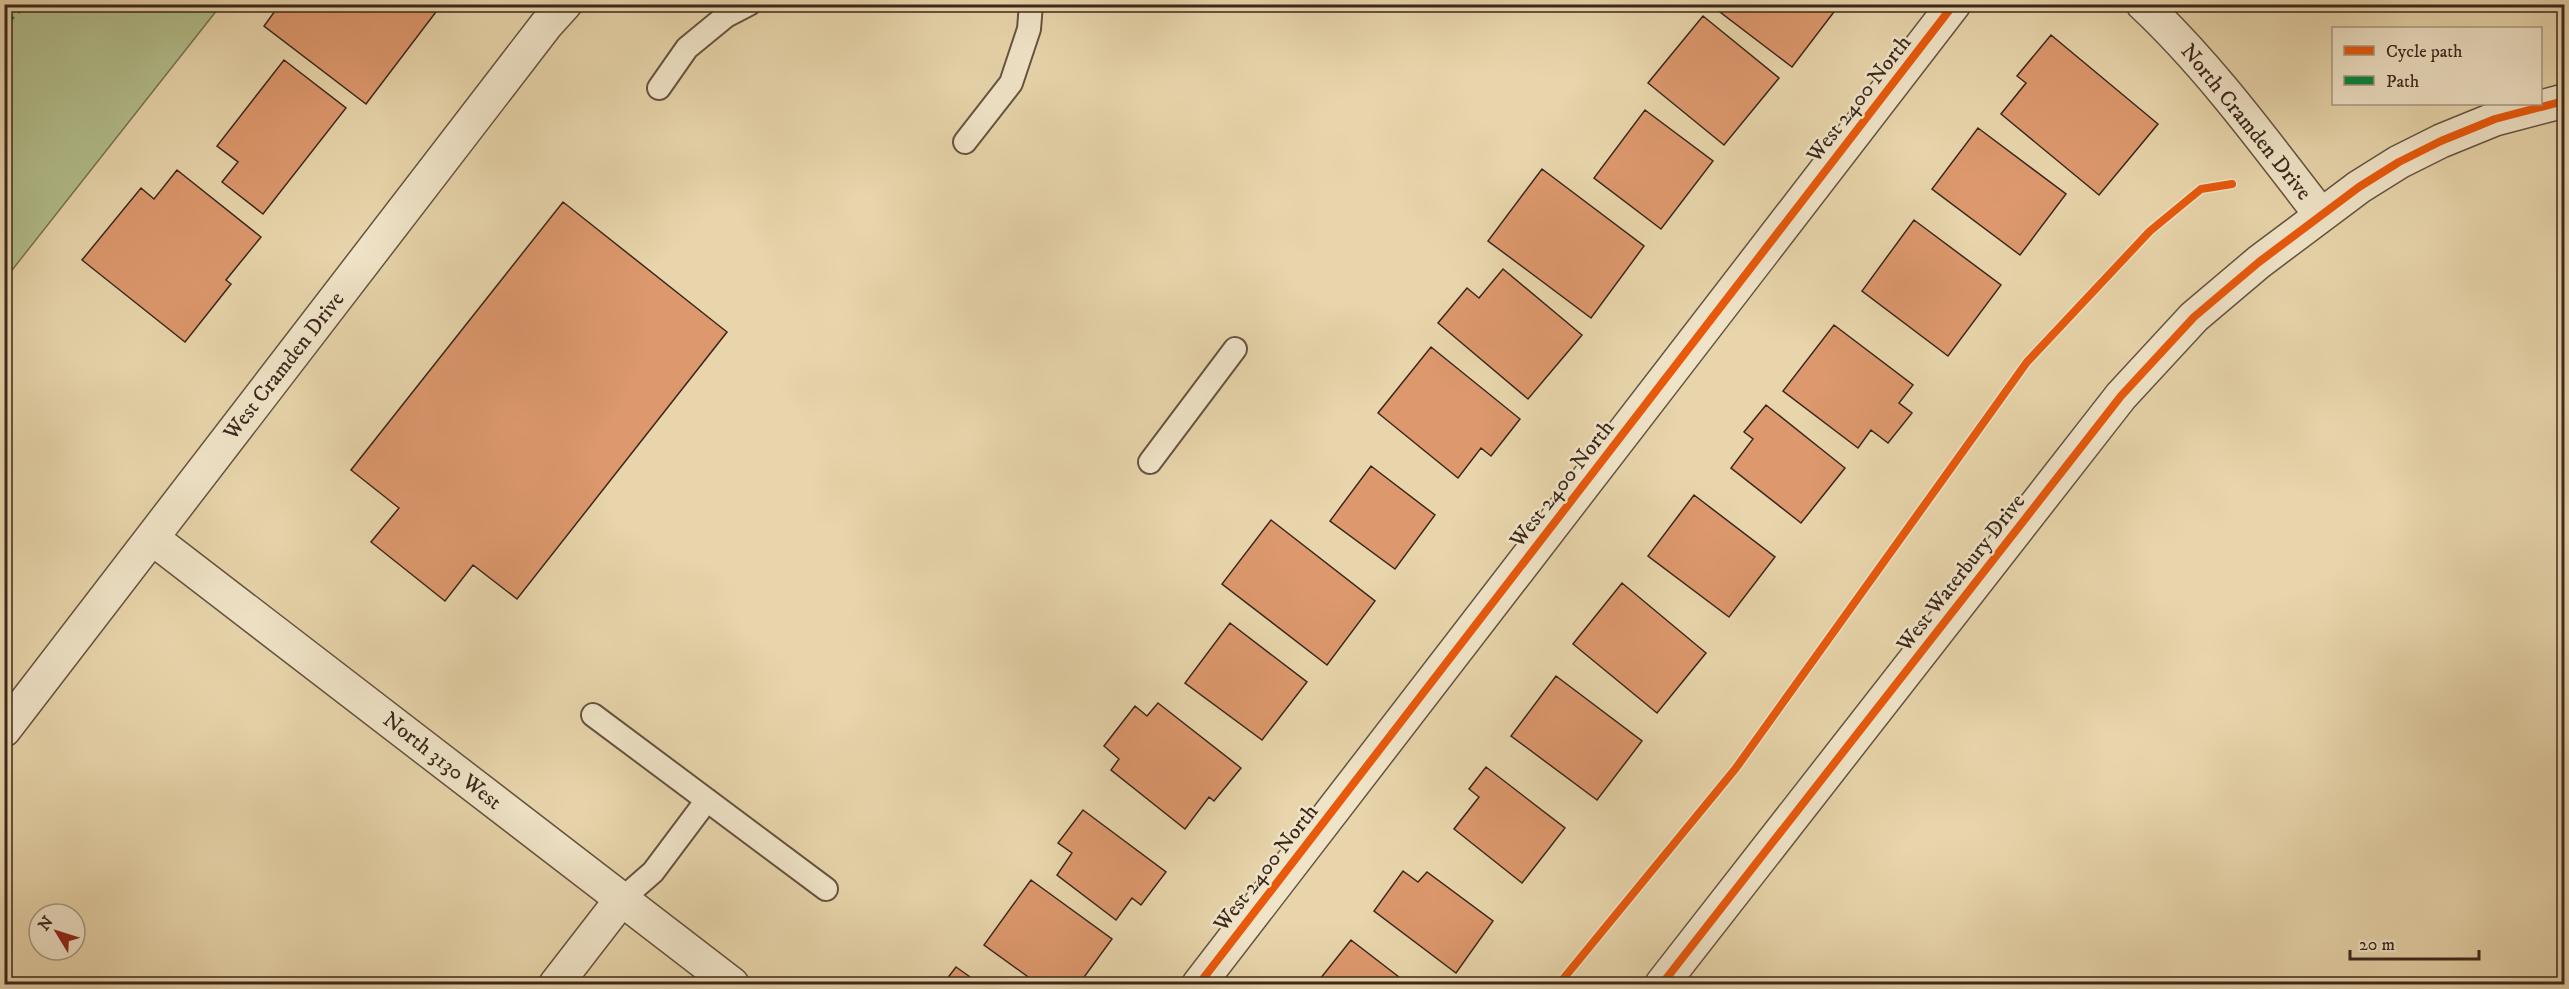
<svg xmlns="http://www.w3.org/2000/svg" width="2569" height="989" viewBox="0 0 2569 989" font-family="'IM FELL DW Pica',serif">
<rect width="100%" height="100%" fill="#e8d5ab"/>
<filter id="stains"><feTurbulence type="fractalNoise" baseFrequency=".00333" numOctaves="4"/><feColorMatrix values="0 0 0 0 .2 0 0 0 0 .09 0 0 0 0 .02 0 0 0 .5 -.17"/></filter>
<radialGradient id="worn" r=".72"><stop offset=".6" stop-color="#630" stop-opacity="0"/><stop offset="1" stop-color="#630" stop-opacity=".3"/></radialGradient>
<path fill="#b2be8c" stroke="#767354" stroke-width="1.5" d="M5 4 221 5 5 279 4 5Z"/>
<path fill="#dd986d" stroke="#3b281d" stroke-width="1.5" d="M280 4H442L366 104 264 26Z
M1726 4H1840L1792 67 1720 12Z
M1703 16 1779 78 1724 145 1648 83Z
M2051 35 2158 124 2099 195 2001 114 2026 83 2017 76Z
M284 60 346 108 263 214 222 182 238 162 217 146Z
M1645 110 1713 161 1661 229 1594 178Z
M1978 128 2066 194 2020 255 1932 189Z
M1542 169 1644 246 1591 318 1488 241Z
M177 170 261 237 226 280 231 284 185 342 82 260 141 188 154 199Z
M563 202 727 332 517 599 473 565 445 601 371 542 399 508 351 470Z
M1914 220 2001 285 1948 356 1862 291Z
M1503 269 1582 335 1528 399 1438 323 1467 288 1479 298Z
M1834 325 1913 385 1899 403 1912 413 1888 443 1871 430 1858 448 1783 391Z
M1431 347 1520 419 1491 456 1481 448 1458 478 1378 413Z
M1766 405 1845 468 1801 523 1731 468 1753 439 1744 432Z
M1371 466 1435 515 1395 569 1330 521Z
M1694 495 1775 557 1729 617 1648 556Z
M1271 520 1375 601 1327 665 1222 584Z
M1622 583 1706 653 1657 713 1573 644Z
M1230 623 1307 682 1262 740 1185 683Z
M1556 676 1642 741 1597 800 1511 736Z
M1158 703 1241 768 1214 801 1209 797 1185 829 1111 770 1119 759 1104 746 1135 706 1147 716Z
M1486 767 1565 828 1522 883 1454 829 1479 797 1469 789Z
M1083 810 1166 872 1141 905 1132 898 1116 920 1057 875 1072 853 1058 843Z
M1403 871 1418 882 1427 872 1493 921 1456 973 1374 911Z
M1031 880 1112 939 1079 984H1038L984 945Z
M1351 940 1408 984H1316Z
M956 967 980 984H943Z"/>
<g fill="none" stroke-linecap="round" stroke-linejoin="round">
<defs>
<path id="lane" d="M659 88 687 48 726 16 749 4
M965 142 1011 83 1029 29 1031 4
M1150 462 1235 349
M593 715 826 889
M621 900 653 872 707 800"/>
<path id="street" d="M2143 4C2210 67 2265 143 2321 215
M152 538 732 984
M4 730 546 25 565 4
M556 984 621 900
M1199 984 1954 4
M1662 984 2121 396 2194 317 2259 262 2359 187 2399 162 2441 141 2495 119 2564 101"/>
</defs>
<use href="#lane" stroke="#665340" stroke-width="26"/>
<use href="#street" stroke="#665340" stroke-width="36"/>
<use href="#lane" stroke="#f0e4c8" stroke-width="22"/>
<use href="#street" stroke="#f0e4c8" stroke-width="33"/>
<path stroke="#00873e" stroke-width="6" stroke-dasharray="12 6" stroke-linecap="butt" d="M4 24 25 4"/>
<defs>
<path id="cycleway" d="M1199 984 1954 4
M1559 984 1736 768 2027 362 2150 231 2201 189 2232 184
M1662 984 2121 396 2194 317 2259 262 2359 187 2399 162 2441 141 2495 119 2564 101"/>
</defs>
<use href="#cycleway" stroke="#f0e4c8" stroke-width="11"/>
<use href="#cycleway" stroke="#e8590c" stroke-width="8"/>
</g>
<g text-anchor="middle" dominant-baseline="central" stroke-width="5" stroke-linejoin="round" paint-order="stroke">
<g font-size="22" fill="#3b281d" stroke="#f0e4c8">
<text transform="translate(1859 99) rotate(-52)">West 2400 North</text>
<text transform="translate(2246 122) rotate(51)">North Cramden Drive</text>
<text transform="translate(284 366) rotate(-52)">West Cramden Drive</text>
<text transform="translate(1562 484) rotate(-52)">West 2400 North</text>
<text transform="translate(1961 573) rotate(-52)">West Waterbury Drive</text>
<text transform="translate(442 761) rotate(38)">North 3130 West</text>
<text transform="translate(1266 868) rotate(-52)">West 2400 North</text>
</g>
</g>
<rect width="2569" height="989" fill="none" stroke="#e8d5ab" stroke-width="24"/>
<rect x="6" y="6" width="2557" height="977" fill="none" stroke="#3b281d" stroke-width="3"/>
<rect x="12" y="12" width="2545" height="965" fill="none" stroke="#3b281d" stroke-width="1.5"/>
<rect x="2332" y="27" width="210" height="78" fill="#f0e4c8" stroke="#a89984" stroke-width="1.5"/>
<rect x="2344" y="46" width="30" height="9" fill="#e8590c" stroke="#a89984" stroke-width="1.5"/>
<text x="2386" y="57" font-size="18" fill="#3b281d">Cycle path</text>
<rect x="2344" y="76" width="30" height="9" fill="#00873e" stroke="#a89984" stroke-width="1.5"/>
<text x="2386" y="87" font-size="18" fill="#3b281d">Path</text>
<g transform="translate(57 932) rotate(308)"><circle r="28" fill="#f0e4c8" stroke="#a89984" stroke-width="1.5"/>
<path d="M0-4.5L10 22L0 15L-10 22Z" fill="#8f2418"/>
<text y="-9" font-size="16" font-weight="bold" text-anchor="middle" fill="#3b281d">N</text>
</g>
<path d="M2350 950v9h129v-9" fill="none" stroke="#3b281d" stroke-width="3"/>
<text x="2359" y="950" font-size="18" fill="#3b281d" stroke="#f0e4c8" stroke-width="4.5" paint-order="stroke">20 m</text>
<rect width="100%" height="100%" filter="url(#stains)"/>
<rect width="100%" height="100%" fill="url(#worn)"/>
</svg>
